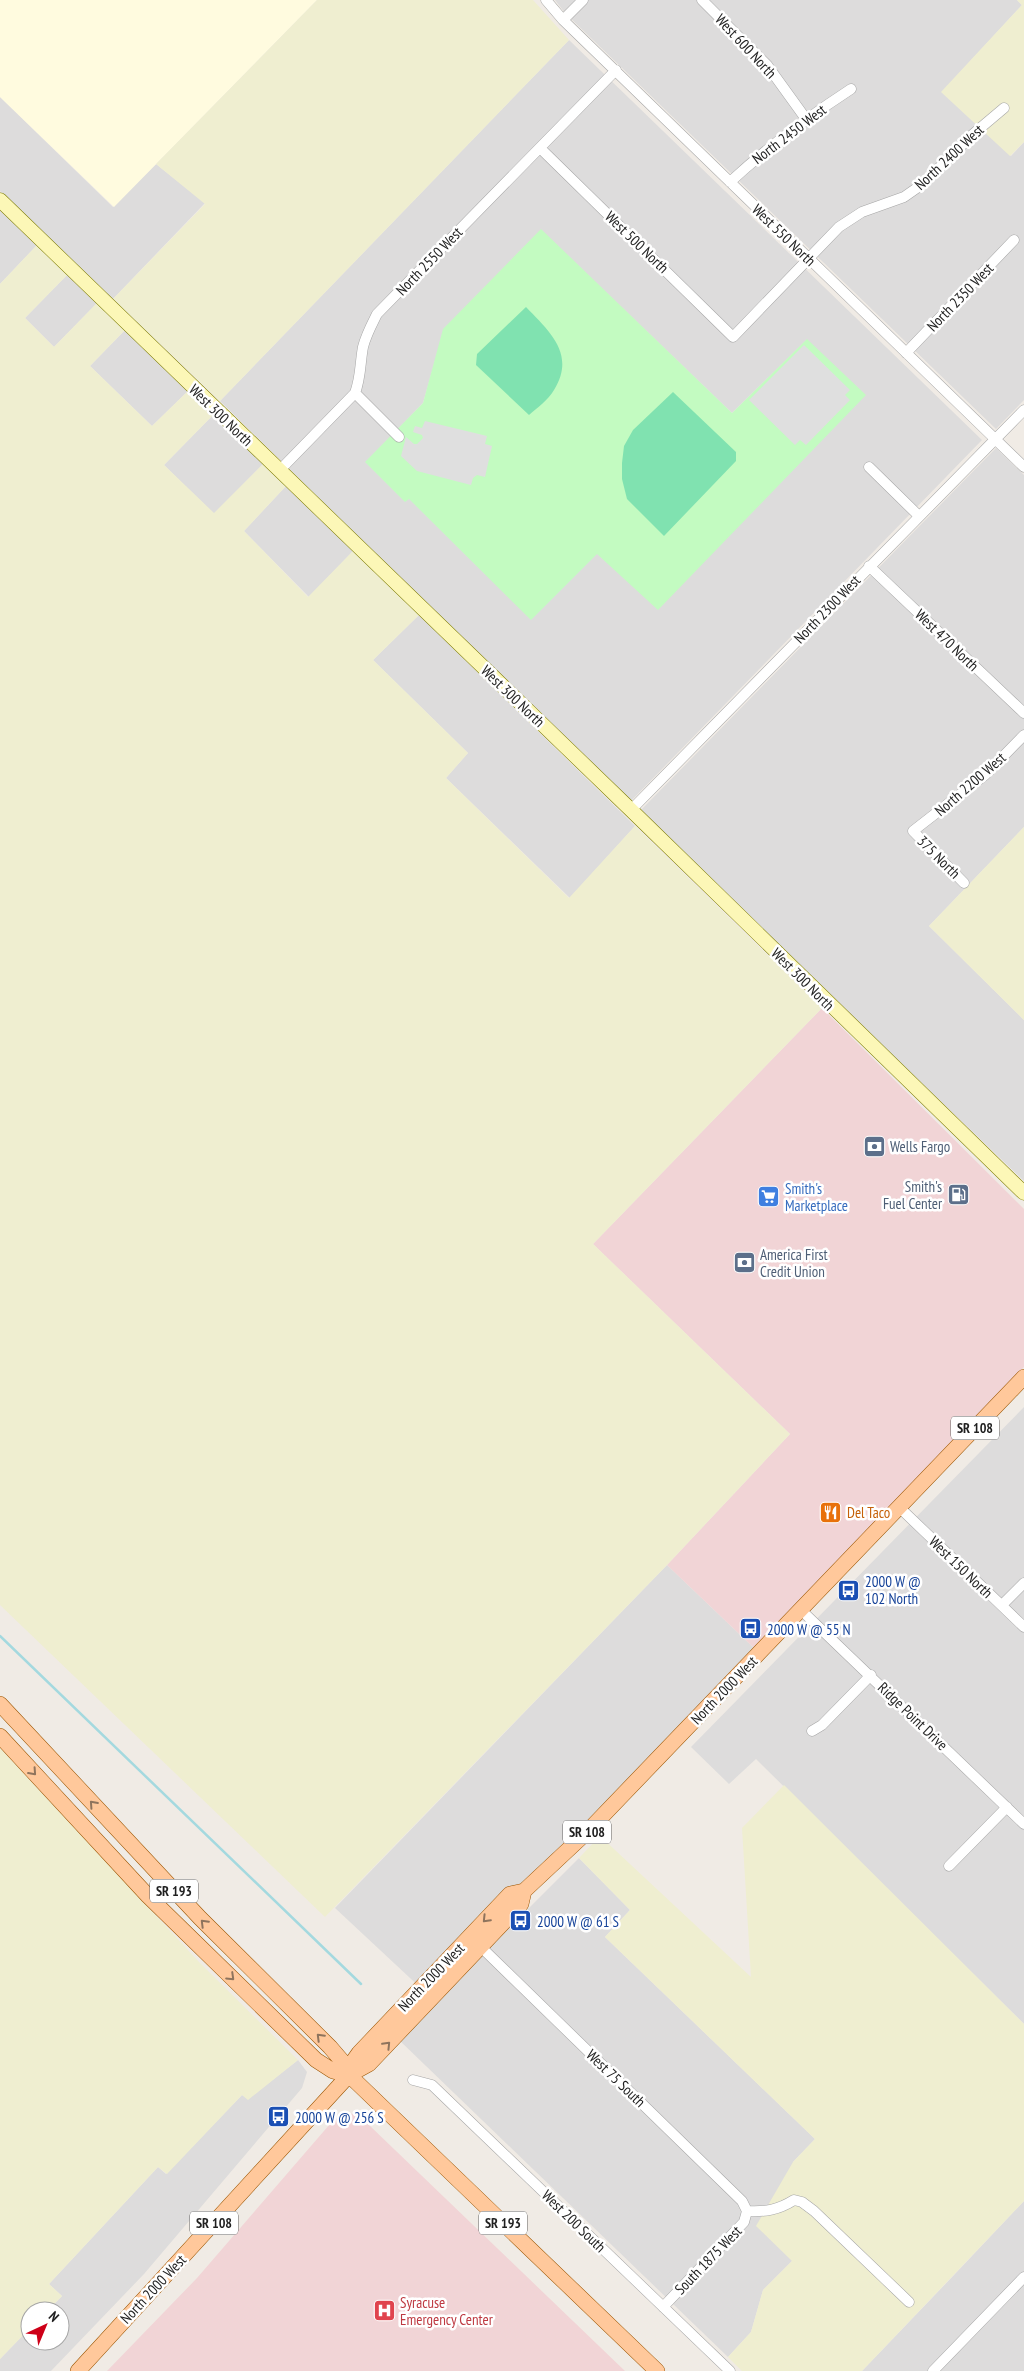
<svg xmlns="http://www.w3.org/2000/svg" width="1024" height="2371" viewBox="0 0 1024 2371" font-family="'PT Sans Narrow',sans-serif">
<rect width="100%" height="100%" fill="#f0ebe5"/>
<path fill="#dddcdc" fill-rule="evenodd" d="M555 0H1017L1022 5 942 92 1011 156 1024 142V400L996 429 565 13Z
M569 40 982 440 630 802 220 401ZM541 230 732 413 807 339 531 619 409 498 405 501 366 462 423 403 444 329Z
M0 97 113 207 156 164 205 203 113 299 0 191Z
M0 209 37 245 0 284Z
M68 274 97 303 54 347 25 318Z
M125 330 188 391 152 426 90 366Z
M213 415 263 464 214 514 164 465Z
M996 448 1024 475V827L929 926 1024 1020V1181L639 812Z
M286 486 353 551 309 597 244 531Z
M419 615 635 826 570 898 446 778 468 753 373 660Z
M1024 1407V2024L756 1759 729 1784 691 1747Z
M667 1565 754 1648 425 1992 335 1908Z
M579 1858 630 1910 605 1937 815 2139 793 2162 792 2261 763 2290 751 2332 728 2357 398 2039Z
M298 2060 307 2072 302 2088 144 2274 51 2371H0V2359L30 2328V2341H60V2311H47L62 2296 49 2284 158 2167 166 2174 242 2095 248 2099Z
M1024 2201V2371H862L954 2275Z"/>
<path fill="#f1d4d6" d="M822 1008 1024 1209V1367L754 1648 667 1565 790 1434 593 1244Z
M343 2113 355 2114 369 2125 625 2371H107L197 2278 330 2124Z"/>
<path fill="#fffbdf" d="M0 0H317L114 207 0 97Z"/>
<path fill="#efeed0" d="M317 0H533L569 40 220 401 113 299 205 204 156 164Z
M1017 0H1024V142L1010 156 941 92 1022 5Z
M37 245 68 274 25 318 54 347 97 303 125 330 90 366 152 426 188 391 213 415 164 465 214 513 263 464 286 486 244 531 308 597 353 551 419 615 373 660 468 753 446 778 569 898 635 826 822 1008 593 1244 790 1434 667 1565 325 1917 0 1605V284Z
M1024 827V1020L929 926Z
M0 1748 200 1963 298 2060 248 2100 242 2095 167 2174 158 2167 49 2284 62 2296 47 2311H30V2328L0 2359Z
M784 1785 1024 2024V2201L862 2371H742L728 2357 751 2332 763 2290 792 2261 756 2226 793 2162 815 2139 605 1937 630 1910 579 1858 600 1836 751 1977 742 1828Z"/>
<path fill="#c3fbc1" d="M541 229 732 413 807 339 866 395 658 610 597 554 531 620 409 499 405 502 365 462 423 403 443 329Z"/>
<path fill="#80e2b0" d="M526 307C550 332 576 354 554 390 548 400 537 408 529 415L476 365 477 354Z
M673 392 736 452V461L664 536 627 499 622 479V463L624 446 633 430Z"/>
<path fill="#dfdfdf" d="M804 345 850 390 845 395 850 400 806 445 800 440 795 445 749 400Z
M425 421 487 436 485 444 492 446 485 477 477 475 473 478 471 485 417 471 401 456 406 437 414 444H417L423 438 422 435 413 432 415 426 422 428Z"/>
<g fill="none" stroke-linecap="round" stroke-linejoin="round">
<path stroke="#a4d9df" stroke-width="2.5" d="M0 1636 361 1984"/>
<defs>
<path id="minor" d="M546 0 563 20 1024 467
M702 0 767 65 806 119
M563 20 583 0
M540 148 733 337 839 227 862 212 904 197 924 183 972 135 1004 108
M730 182C768 147 808 117 851 89
M906 353 1014 240
M355 393 399 437
M869 467 919 516
M279 471 355 393C361 377 360 363 363 347 366 335 372 324 377 314L616 70
M869 566 1024 713
M631 810 1024 410
M964 883 913 831 985 775 1024 735
M899 1507 1024 1627
M1002 1605 1024 1583
M801 1610 1024 1824
M812 1731 822 1725 871 1675
M949 1866 1007 1807
M481 1947 742 2201 747 2211
M413 2080 432 2085 730 2371
M747 2211C766 2212 778 2210 794 2200L802 2202 814 2211 909 2302
M663 2307 744 2222 747 2211
M933 2371 1024 2277"/>
<path id="secondary" d="M0 200 631 810 1024 1193"/>
<path id="primary" d="M0 1704 200 1918 330 2047 342 2061 349 2075 657 2371
M0 1736 148 1896 316 2060 333 2071 349 2075
M349 2075 354 2060 359 2053 510 1894 524 1891 587 1832 1024 1377
M78 2371 349 2075 369 2064 521 1904 524 1891"/>
</defs>
<use href="#minor" stroke="#a6a6a6" stroke-width="11"/>
<use href="#secondary" stroke="#7b7a01" stroke-width="15"/>
<use href="#primary" stroke="#9a5500" stroke-width="16"/>
<use href="#minor" stroke="#fff" stroke-width="10"/>
<use href="#secondary" stroke="#fcf7b7" stroke-width="14"/>
<use href="#primary" stroke="#ffc89b" stroke-width="15"/>
</g>
<defs><path id="oneway-chevron" d="M-2-3.5L2.5 0L-2 3.5" fill="none" stroke-width="1.6" stroke-linecap="round" stroke-linejoin="round" transform="scale(1.25)"/></defs>
<g stroke="#8f745d">
<use href="#oneway-chevron" transform="translate(33 1772) rotate(48)"/>
<use href="#oneway-chevron" transform="translate(93 1804) rotate(-132)"/>
<use href="#oneway-chevron" transform="translate(486 1919) rotate(134)"/>
<use href="#oneway-chevron" transform="translate(204 1923) rotate(-135)"/>
<use href="#oneway-chevron" transform="translate(231 1977) rotate(44)"/>
<use href="#oneway-chevron" transform="translate(320 2037) rotate(-135)"/>
<use href="#oneway-chevron" transform="translate(387 2045) rotate(-46)"/>
</g>
<defs>
<symbol id="bank-square" viewBox="-11 -11 22 22"><rect x="-9" y="-9" width="18" height="18" rx="4" fill="#5c6f8a" stroke="#fff"/><path d="M-6-4H6V4H-6ZM0-2.3a2.3 2.3 0 1 0 0 4.6a2.3 2.3 0 1 0 0-4.6Z" fill="#fff"/></symbol>
<symbol id="fuel-square" viewBox="-11 -11 22 22"><rect x="-9" y="-9" width="18" height="18" rx="4" fill="#5c6f8a" stroke="#fff"/><path d="M-5.5-6h7V0h2V4h1.3V-2.5L3-4.5l.8-.8L6-3V5H2.5V1h-1V6h-7ZM-4.2-4.7v3.2H.2V-4.7Z" fill="#fff"/></symbol>
<symbol id="supermarket-square" viewBox="-11 -11 22 22"><rect x="-9" y="-9" width="18" height="18" rx="4" fill="#3f7fe0" stroke="#fff"/><path d="M-6-5.5h2.5l.6 2H6L4.5 2H-2.5L-4.4-4H-6ZM-1.5 3.2a1.3 1.3 0 1 0 .1 0ZM3 3.2a1.3 1.3 0 1 0 .1 0Z" fill="#fff"/></symbol>
<symbol id="restaurant-square" viewBox="-11 -11 22 22"><rect x="-9" y="-9" width="18" height="18" rx="4" fill="#e8710a" stroke="#fff"/><path d="M-5-6h1v4h1v-4h1v4h1v-4h1v5L-1.5 .5V6h-2V.5L-5-1ZM5-6V6H3V1.5H1.5Q1.5-4 5-6Z" fill="#fff"/></symbol>
<symbol id="bus-square" viewBox="-11 -11 22 22"><rect x="-9" y="-9" width="18" height="18" rx="4" fill="#1a4fb4" stroke="#fff"/><path d="M-5-6H5V4H4V6H2V4H-2V6H-4V4H-5ZM-3.5-4V0h7V-4ZM-3.5 1.2v1.5H-2V1.2ZM2 1.2v1.5H3.5V1.2Z" fill="#fff"/></symbol>
<symbol id="hospital-square" viewBox="-11 -11 22 22"><rect x="-9" y="-9" width="18" height="18" rx="4" fill="#e0444e" stroke="#fff"/><path d="M-5-5h3v3.5h4V-5h3V5h-3V1.5h-4V5h-3Z" fill="#fff"/></symbol>
</defs>
<g fill-rule="evenodd">
<use href="#bank-square" x="862" y="1134" width="25" height="25"/>
<use href="#fuel-square" x="946" y="1182" width="25" height="25"/>
<use href="#supermarket-square" x="756" y="1184" width="25" height="25"/>
<use href="#bank-square" x="732" y="1250" width="25" height="25"/>
<use href="#restaurant-square" x="818" y="1500" width="25" height="25"/>
<use href="#bus-square" x="836" y="1578" width="25" height="25"/>
<use href="#bus-square" x="738" y="1616" width="25" height="25"/>
<use href="#bus-square" x="508" y="1908" width="25" height="25"/>
<use href="#bus-square" x="266" y="2104" width="25" height="25"/>
<use href="#hospital-square" x="372" y="2298" width="25" height="25"/>
</g>
<g text-anchor="middle" dominant-baseline="central" stroke-width="5" stroke-linejoin="round" paint-order="stroke">
<g fill="#fff" stroke="#626262" stroke-width="1">
<rect x="951" y="1416.5" width="48" height="23" rx="4"/>
<rect x="563" y="1820.5" width="48" height="23" rx="4"/>
<rect x="150" y="1879.5" width="48" height="23" rx="4"/>
<rect x="190" y="2211.5" width="48" height="23" rx="4"/>
<rect x="479" y="2211.5" width="48" height="23" rx="4"/>
</g>
<g font-size="14" font-weight="bold" fill="#1f1f1f">
<text x="975" y="1428">SR 108</text>
<text x="587" y="1832">SR 108</text>
<text x="174" y="1891">SR 193</text>
<text x="214" y="2223">SR 108</text>
<text x="503" y="2223">SR 193</text>
</g>
<g font-size="15" fill="#1f1f1f" stroke="#fff">
<text transform="translate(746 46) rotate(47)">West 600 North</text>
<text transform="translate(789 134) rotate(-37)">North 2450 West</text>
<text transform="translate(949 157) rotate(-43)">North 2400 West</text>
<text transform="translate(784 235) rotate(44)">West 550 North</text>
<text transform="translate(637 242) rotate(44)">West 500 North</text>
<text transform="translate(429 261) rotate(-46)">North 2550 West</text>
<text transform="translate(960 297) rotate(-46)">North 2350 West</text>
<text transform="translate(221 415) rotate(44)">West 300 North</text>
<text transform="translate(827 609) rotate(-46)">North 2300 West</text>
<text transform="translate(947 640) rotate(44)">West 470 North</text>
<text transform="translate(513 696) rotate(44)">West 300 North</text>
<text transform="translate(970 784) rotate(-41)">North 2200 West</text>
<text transform="translate(939 857) rotate(45)">375 North</text>
<text transform="translate(803 979) rotate(45)">West 300 North</text>
<text transform="translate(961 1567) rotate(44)">West 150 North</text>
<text transform="translate(724 1690) rotate(-46)">North 2000 West</text>
<text transform="translate(913 1716) rotate(44)">Ridge Point Drive</text>
<text transform="translate(431 1977) rotate(-46)">North 2000 West</text>
<text transform="translate(616 2078) rotate(44)">West 75 South</text>
<text transform="translate(574 2221) rotate(44)">West 200 South</text>
<text transform="translate(708 2260) rotate(-46)">South 1875 West</text>
<text transform="translate(153 2289) rotate(-47)">North 2000 West</text>
</g>
<g font-size="15" fill="#4e5e75" stroke="#fff" text-anchor="start">
<text x="890" y="1146">Wells Fargo</text>
<text x="942" y="1186" text-anchor="end">Smith's<tspan x="942" dy="17">Fuel Center</tspan></text>
<text x="760" y="1254">America First<tspan x="760" dy="17">Credit Union</tspan></text>
</g>
<g font-size="15" fill="#366cbe" stroke="#fff" text-anchor="start">
<text x="785" y="1188">Smith's<tspan x="785" dy="17">Marketplace</tspan></text>
</g>
<g font-size="15" fill="#c56008" stroke="#fff" text-anchor="start">
<text x="847" y="1512">Del Taco</text>
</g>
<g font-size="15" fill="#164399" stroke="#fff" text-anchor="start">
<text x="865" y="1581">2000 W @<tspan x="865" dy="17">102 North</tspan></text>
<text x="767" y="1629">2000 W @ 55 N</text>
<text x="537" y="1921">2000 W @ 61 S</text>
<text x="295" y="2117">2000 W @ 256 S</text>
</g>
<g font-size="15" fill="#be3a42" stroke="#fff" text-anchor="start">
<text x="400" y="2302">Syracuse<tspan x="400" dy="17">Emergency Center</tspan></text>
</g>
</g>
<g transform="translate(45 2326) rotate(44)"><circle r="24" fill="#ffffff" stroke="#a5a5a5"/>
<path d="M0-4L9 19L0 12L-9 19Z" fill="#ce0018"/>
<text y="-8" font-size="14" font-weight="bold" text-anchor="middle" fill="#1f1f1f">N</text>
</g>
</svg>
